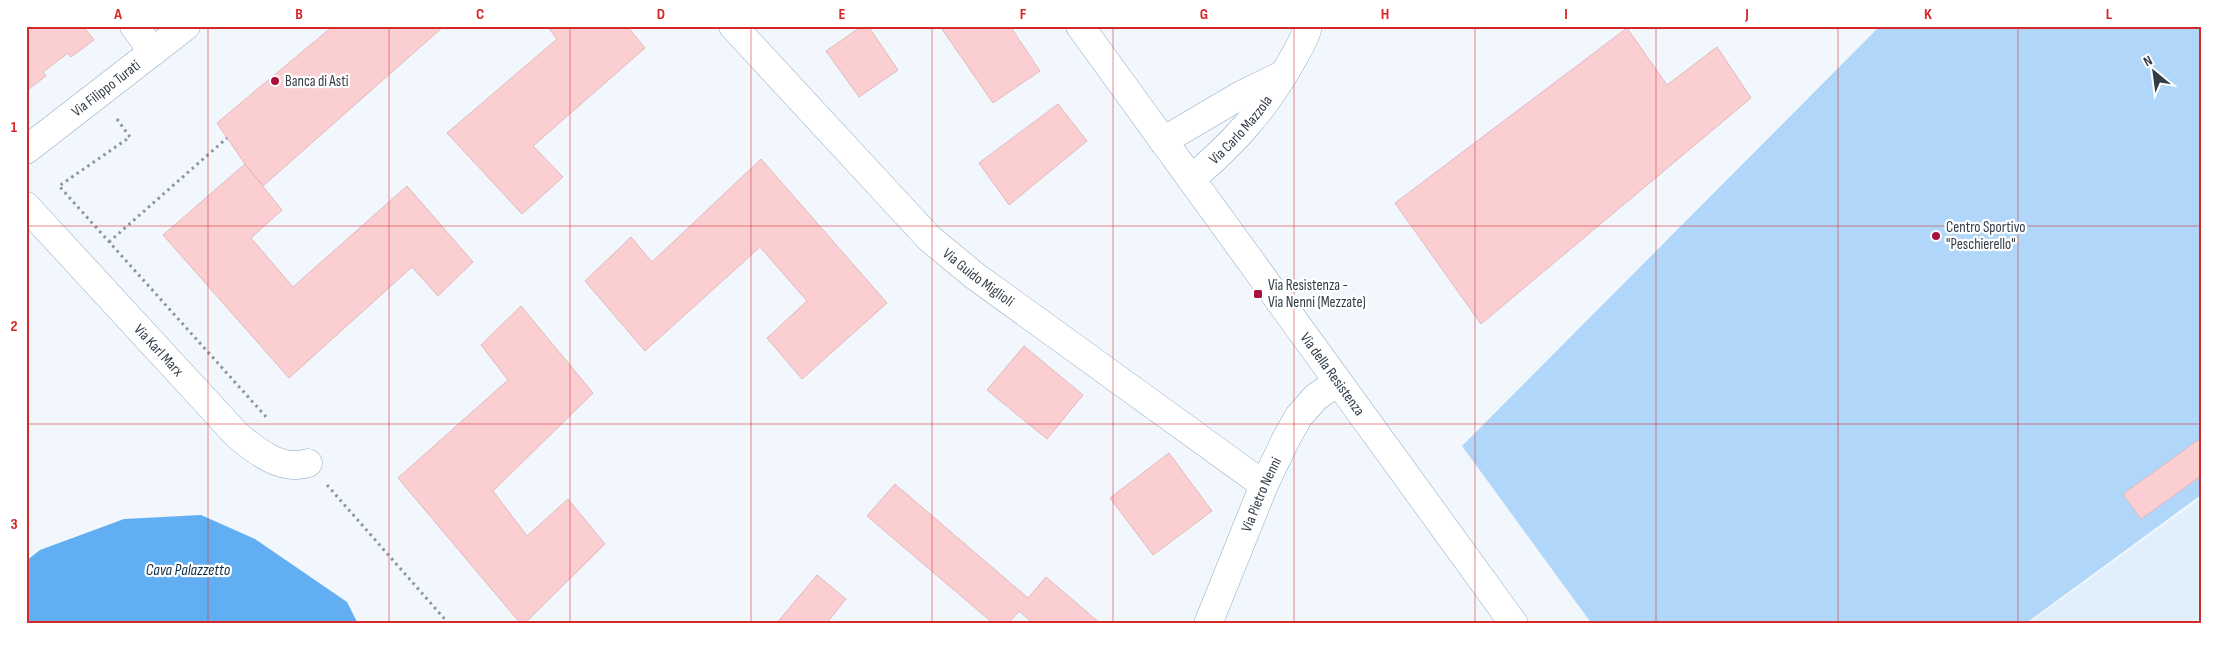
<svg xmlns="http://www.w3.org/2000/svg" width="2227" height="650" viewBox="0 0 2227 650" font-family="'Sofia Sans Condensed',sans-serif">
<rect width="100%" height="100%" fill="#f1f7fc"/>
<path fill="#e1eefb" d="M2201 498V624H2027Z"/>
<path fill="#b0d7f9" d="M1880 26H2201V495L2025 624H1592L1462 446Z"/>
<path fill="#61aff2" d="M201 515 255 539 347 602 358 624H26V561L40 550 124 519Z"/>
<path fill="#fbcfd2" stroke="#e1b9bc" d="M36 26H83L94 40 71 57 68 53 43 72 46 76 26 91V34Z
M333 26H444L263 186 245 164 217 123Z
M547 26H627L645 48 533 146 563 177 522 214 447 133 557 39Z
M862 26H868L898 70 859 97 826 51Z
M946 26H1010L1040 71 993 103 942 29Z
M1627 28 1667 85 1717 47 1751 98 1481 324 1395 203Z
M1058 104 1087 141 1009 205 979 163Z
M761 159 887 303 802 379 767 338 807 301 760 247 645 351 585 281 631 237 652 262Z
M245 164 282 210 251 238 293 287 407 186 473 262 438 296 412 267 289 378 163 235Z
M521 306 593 393 493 491 527 536 568 499 605 544 524 624H521L398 478 508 380 481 345Z
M1024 346 1083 395 1047 439 987 390Z
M2201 438V476L2141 519 2123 494Z
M1169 453 1212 511 1153 555 1110 498Z
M895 484 1028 598 1046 577 1101 624H1034L1019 611 1008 624H994L867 516Z
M817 575 846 599 826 624H776Z"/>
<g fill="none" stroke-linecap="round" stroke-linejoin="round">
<defs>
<g id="minor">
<path d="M134 26 153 52"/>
<path id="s1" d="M733 26 929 238 975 276 1264 485"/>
<path id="s2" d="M1080 26 1514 624"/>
<path d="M1163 141 1241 95 1282 75"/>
<path id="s3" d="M26 150 186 26"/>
<path id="s4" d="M1191 179C1233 144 1262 112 1290 64 1297 51 1305 40 1308 26"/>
<path id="s5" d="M26 206 237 435C256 451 282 472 308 463"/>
<path id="s6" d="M1208 624 1264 485 1286 439 1299 416 1316 397 1338 382"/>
</g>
</defs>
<use href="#minor" stroke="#92adc6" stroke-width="29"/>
<path stroke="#8b949c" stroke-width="3" stroke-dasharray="2.5 4" stroke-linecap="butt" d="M117 119 130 137 59 186 268 419
M109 242 227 138
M327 485 449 624"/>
<use href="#minor" stroke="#fff" stroke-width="28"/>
</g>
<path fill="none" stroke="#d62828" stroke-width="1" stroke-opacity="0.55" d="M208 26V624M389 26V624M570 26V624M751 26V624M932 26V624M1113 26V624M1294 26V624M1475 26V624M1656 26V624M1838 26V624M2018 26V624M26 226H2201M26 424H2201"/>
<g fill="#a8113e" stroke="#fff" stroke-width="2">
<circle cx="275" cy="81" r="5"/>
<circle cx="1936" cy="236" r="5"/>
<rect x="1253" y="289" width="10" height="10" rx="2.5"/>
</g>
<g text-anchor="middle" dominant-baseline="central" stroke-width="4.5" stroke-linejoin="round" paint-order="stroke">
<g font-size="15" fill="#323d48" stroke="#fff" text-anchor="start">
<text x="285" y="81">Banca di Asti</text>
<text x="1946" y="227">Centro Sportivo<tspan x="1946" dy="17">"Peschierello"</tspan></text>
<text x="1268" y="285">Via Resistenza -<tspan x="1268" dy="17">Via Nenni (Mezzate)</tspan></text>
</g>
<g font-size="15" fill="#323d48" stroke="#fff">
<text stroke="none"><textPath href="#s3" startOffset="101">Via Filippo Turati</textPath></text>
<text stroke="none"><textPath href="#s4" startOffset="70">Via Carlo Mazzola</textPath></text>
<text stroke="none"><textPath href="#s1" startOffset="352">Via Guido Miglioli</textPath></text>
<text stroke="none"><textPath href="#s5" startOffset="196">Via Karl Marx</textPath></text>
<text stroke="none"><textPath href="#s2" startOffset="430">Via della Resistenza</textPath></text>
<text stroke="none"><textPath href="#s6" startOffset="140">Via Pietro Nenni</textPath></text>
</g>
<g font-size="16" font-style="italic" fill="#0c2e48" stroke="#fff">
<text x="188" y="570">Cava Palazzetto</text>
</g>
</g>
<rect width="2227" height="650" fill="none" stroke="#ffffff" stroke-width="55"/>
<g transform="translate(2154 72) rotate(331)" stroke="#ffffff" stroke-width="4" paint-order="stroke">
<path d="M0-4L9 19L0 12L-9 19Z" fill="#323d48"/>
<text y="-8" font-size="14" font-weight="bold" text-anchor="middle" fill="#323d48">N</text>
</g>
<rect x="28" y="28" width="2172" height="594" fill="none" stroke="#d62828" stroke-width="2"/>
<g font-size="16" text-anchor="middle" font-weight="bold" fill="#d62828">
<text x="118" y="19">A</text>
<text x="299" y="19">B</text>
<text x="480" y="19">C</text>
<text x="661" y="19">D</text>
<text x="842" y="19">E</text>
<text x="1023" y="19">F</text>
<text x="1204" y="19">G</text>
<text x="1385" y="19">H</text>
<text x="1566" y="19">I</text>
<text x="1747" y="19">J</text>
<text x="1928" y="19">K</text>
<text x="2109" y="19">L</text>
<text x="14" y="132">1</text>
<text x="14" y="331">2</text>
<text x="14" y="529">3</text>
</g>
</svg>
